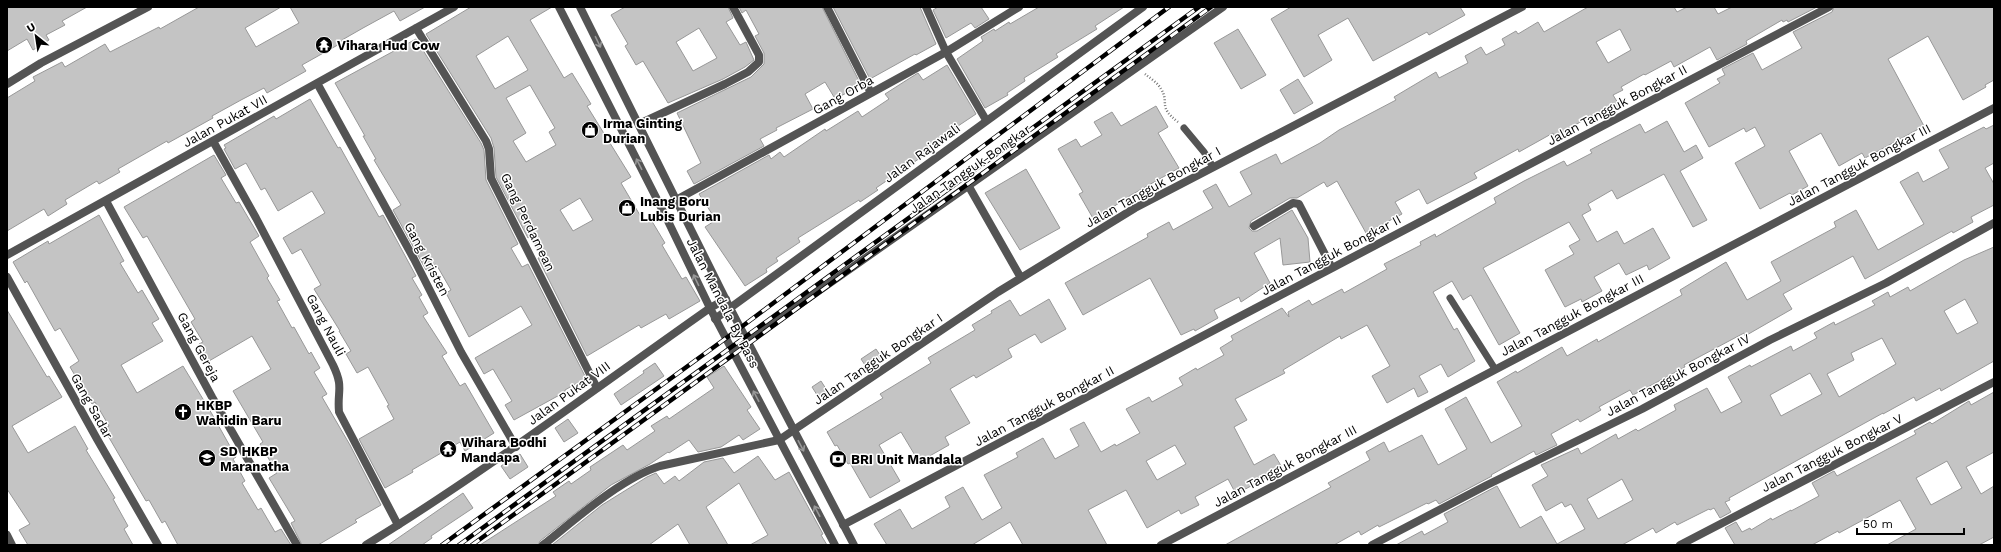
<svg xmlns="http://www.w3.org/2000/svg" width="2001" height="552" viewBox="0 0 2001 552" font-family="'Work Sans',sans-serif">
<rect width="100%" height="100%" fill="#fff"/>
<path fill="#c4c4c4" stroke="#989898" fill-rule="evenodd" d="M7 7H87L62 21 65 25 46 35 49 40 33 50 27 39 7 51Z
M199 7H281L245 28 256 47 299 23 290 7H425L400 21 394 11 363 28 342 40 343 42 302 65 306 71 267 93 264 88 241 100 212 116 213 118 168 143 167 141 118 169 120 172 99 184 97 181 65 200 67 204 48 216 44 209 7 231V98L35 81 33 77 62 62 65 67 105 44 110 52 159 27 160 29Z
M471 7H552L530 20 564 78 572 73 591 104 587 106 631 177 621 183 644 222 650 218 665 243 662 245 682 279 686 277 700 301 669 319 666 314 641 328 639 325 587 356 538 258 542 256 531 236 528 238 496 177 494 148 491 138 426 34ZM508 36 528 70 495 89 476 56ZM530 85 555 128 549 132 556 145 526 162 513 141 526 133 506 98ZM580 198 593 220 573 231 560 210Z
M625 7H728L733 18 726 22 740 45 746 42 754 60 745 67 723 79 668 103 643 61 636 65 625 46 628 44 611 15ZM699 28 717 58 693 71 676 42Z
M739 7H822L861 85 839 97 838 95 834 97 825 82 805 94 813 109 776 128 777 130 760 139 764 146 694 184 687 171 701 163 677 113 751 77 764 64V53L755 36 759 34 746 10 742 13Z
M833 7H920L936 44 916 55 915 54 870 79Z
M938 7H981L989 19 975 28 971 23 946 38 933 10Z
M1039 7H1124L1095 26 1097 29 1056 54 1058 57 1024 78 1025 81 1007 93 1008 95 985 108 957 59 983 41 981 37 994 29 995 31 1009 22 1010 24Z
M1291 7H1460L1465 15 1429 35 1427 32 1373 61 1348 18 1318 35 1332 60 1304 77 1271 19Z
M1588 7H1674L1677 12 1687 7H1714L1718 14 1732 7H1817L1788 22 1787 20 1783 22 1782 20 1746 41 1747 44 1717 60 1710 47 1674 67 1671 61 1645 75 1644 74 1621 87 1623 90 1613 95 1621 108 1612 114 1609 110 1593 118 1592 115 1555 137 1553 133 1519 152 1518 149 1474 173 1477 178 1427 204 1419 189 1395 202 1402 214 1366 233 1337 181 1327 187 1324 182 1297 198H1290L1251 221 1249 228 1252 231H1257L1292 210 1308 238 1310 262 1283 265 1280 238 1254 253 1270 283 1241 302 1239 297 1214 310 1218 318 1195 331 1194 329 1181 335 1150 278 1083 315 1065 283 1148 237 1147 234 1169 222 1173 230 1213 208 1203 191 1216 184 1229 207 1252 194 1240 172 1276 154 1281 164 1320 143 1339 130 1396 100 1394 97 1436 72 1439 78 1468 63 1465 56 1481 47 1486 55 1505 45 1502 39 1516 31 1518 34 1538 22 1544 32ZM1620 29 1631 50 1608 63 1596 42Z
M1834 7H1994V80L1985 85 1986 87 1963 100 1928 36 1895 55 1888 59 1924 126 1865 158 1862 153 1839 166 1821 133 1789 151 1808 186 1792 195 1790 193 1760 209 1735 163 1765 146 1755 127 1746 132 1744 128 1709 147 1685 103 1720 83 1717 79 1725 75 1722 69 1753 53 1762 70 1802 48 1793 32 1832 12Z
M1238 29 1266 75 1241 89 1214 43Z
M416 39 481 143 484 150 486 180 518 244 511 248 522 267 528 264 586 378 565 390V392L514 420 505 405 512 401 493 369 484 374 475 358 532 325 521 306 469 337 446 293 451 290 436 264 426 270 393 210 401 205 374 160 376 159 363 136H365L335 83Z
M947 65 976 114 958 126 960 129 924 152 926 154 876 188 878 190 860 202 859 200 798 238 800 242 776 258 778 261 766 269 767 272 745 286 705 227 716 220 699 194 769 155 771 159 780 152 784 157 825 129 826 131 858 111 862 117 889 99 885 94 910 78 918 73 923 80Z
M1298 79 1313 103 1294 114 1280 90Z
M310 99 338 148 340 147 379 217 383 215 416 276 412 278 422 295 419 297 428 313 423 316 447 353 442 356 460 386 465 383 494 433 465 451 460 442 412 470 413 472 385 488 359 439 394 419 387 406 389 405 368 367 357 373 346 354 351 351 339 331H340L314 289 321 285 301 249 292 254 283 238 325 213 312 191 278 211 265 188 261 190 246 163 235 169 224 149 226 148 224 145 274 116 276 119Z
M1156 106 1168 127 1158 133 1179 168 1131 195 1113 207 1114 209 1094 220 1079 194 1083 192 1058 149 1076 139 1081 147 1102 135 1094 122 1112 112 1121 126Z
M1667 121 1684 152 1696 145 1703 158 1680 171 1707 220 1693 227 1664 174 1617 199 1612 190 1588 204 1591 210 1582 215 1597 242 1617 231 1624 244 1653 228 1670 258 1649 270 1647 265 1626 275 1619 263 1594 277 1602 291 1582 302 1581 299 1565 307 1545 270 1574 254 1569 246 1580 240 1569 222 1483 268 1520 333 1499 345 1471 295 1463 300 1452 281 1433 292 1454 330 1457 328 1475 361 1448 377 1441 364 1419 376 1428 392 1418 397 1414 388 1387 403 1372 376 1390 366 1367 325 1341 339 1340 336 1283 370 1285 373 1235 399 1247 420 1234 427 1254 465 1274 454 1283 469 1236 494 1228 479 1195 497 1199 505 1181 514 1179 510 1147 528 1126 490 1088 510 1107 545H1023L1010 522 972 545H887L874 524 900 509 912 529 950 507 945 497 963 487 982 520 1002 508 984 475 1018 457 1016 453 1043 438 1055 459 1079 446 1070 429 1084 422 1101 452 1115 444 1116 446 1140 433 1126 409 1149 397 1152 402 1183 385 1179 378 1196 368 1197 370 1224 355 1220 348 1233 340 1231 336 1282 308 1289 317 1288 312 1309 300 1312 305 1342 289 1344 293 1387 269 1384 264 1421 245 1420 242 1435 234 1436 237 1496 203 1494 198 1524 181 1564 161 1567 166 1592 153 1590 150 1640 124 1645 133ZM1175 445 1186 464 1157 480 1146 461Z
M1994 125V163L1985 168 1994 184V205L1971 217 1973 222 1953 233 1952 231 1865 279 1853 256 1783 294 1792 309 1745 336 1744 333 1684 365 1685 367 1633 395 1630 390 1599 407 1601 410 1580 422 1578 419 1551 434 1557 445 1536 455 1534 451 1491 475 1492 476 1439 504 1436 500 1428 504 1427 503 1379 527 1378 525 1361 535 1359 531 1334 545H1225L1331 487 1328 483 1370 460 1366 452 1384 442 1389 452 1422 435 1438 465 1467 449 1445 409 1466 397 1491 443 1522 426 1497 382 1516 371 1517 373 1562 347 1567 356 1597 339 1598 342 1682 295 1680 290 1726 262 1747 300 1781 281 1771 262 1836 227 1834 222 1856 210 1878 250 1924 224 1900 182 1918 172 1923 182 1949 168 1939 150 1984 127 1986 129Z
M214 155 226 175 221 178 236 203 239 202 259 236 250 242 269 276 267 278 280 300 277 301 292 328 294 327 309 354 311 352 320 368 314 372 327 394 322 397 350 445 381 505 355 520 357 522 318 545H302L291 523 295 521 269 478 277 473 260 444 263 442 233 391 271 369 252 336 209 361 199 344 203 342 191 322 195 319 147 236 143 238 124 207Z
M1026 169 1060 228 1020 250 985 193Z
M99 215 124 261 120 263 138 293 142 290 159 319 152 323 163 341 121 365 137 393 183 366 212 414 236 457 233 459 245 481 242 483 258 510 261 508 275 532 281 529 291 545H178L165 521 162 523 149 500 146 501 104 429 109 426 95 402 92 404 70 367 79 361 60 328 55 331 27 281 25 283 13 262 48 241 49 244Z
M1994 247V361L1941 391 1940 388 1916 401 1914 397 1883 414V413L1729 498 1730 500 1725 502 1731 512 1720 518 1714 508 1710 510 1709 509 1677 525 1675 522 1656 533 1653 528 1622 545H1396L1422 531 1424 535 1448 522 1444 514 1497 486 1520 528 1541 516 1557 544 1585 529 1571 504 1565 507 1562 502 1546 511 1532 485 1548 476 1541 465 1578 448 1581 454 1616 434 1618 439 1636 429 1638 431 1676 410 1674 405 1707 388 1721 413 1742 402 1728 377 1750 365 1751 367 1791 346 1793 351 1817 338 1814 333 1834 322 1835 325 1875 305 1872 301 1888 292 1890 297 1908 287 1910 291 1964 260ZM1965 299 1978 323 1957 334 1944 311ZM1882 338 1896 364 1839 397 1827 374 1854 360 1851 353ZM1810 373 1822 394 1781 416 1770 395ZM1622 479 1633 500 1598 519 1587 499Z
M1049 299 1066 329 1041 343 1035 334 1008 349 1012 357 976 378 974 375 950 389 970 423 945 437 949 445 919 462 901 432 879 445 900 481 870 498 850 463 848 464 837 445 835 446 827 432 883 398 880 394 931 363 928 358 975 330 972 325 992 313 991 311 1010 300 1020 316Z
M7 310 47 377 49 376 62 397 12 426 28 453 75 426 88 449 86 450 115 498 113 499 128 526 124 529 133 545H28L19 530 30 524 7 489Z
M876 349 882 358 867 368 861 359Z
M655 363 664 376 621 405 614 394 644 373 643 371Z
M724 366 751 407 747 410 760 429 743 440 739 435 721 447 698 452 689 440 669 453 668 452 650 464 611 485 540 541 538 545H480L556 496 553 492 569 481 571 484 591 470 590 467 623 445 627 450 655 431 651 426 667 416 669 419 714 388 707 377Z
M821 381 828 392 819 398 812 387Z
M1994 392V452L1966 467 1981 494 1994 486V537L1979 545H1887L1916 529 1900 500 1839 533 1838 531 1812 545H1735L1725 528 1736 522 1742 532 1750 528 1751 530 1771 518 1772 520 1791 510V511L1819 496 1812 483 1834 471 1837 476 1916 434 1914 431 1930 422 1932 424 1969 401 1971 405ZM1947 461 1962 488 1931 505 1916 478Z
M568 419 578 433 564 442 555 428Z
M520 454 528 467 510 479 501 466Z
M758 456 775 480 789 472 823 534 821 535 827 545H750L768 535 739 483 706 507 728 545H690L678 524 649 545H552L602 505 647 477 656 473 664 484 675 476 679 481 704 462 723 458 734 473Z
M463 493 473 508 431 536 432 538 422 545H388Z"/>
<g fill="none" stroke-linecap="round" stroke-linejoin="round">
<path stroke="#767676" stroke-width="2.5" stroke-dasharray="1 2" stroke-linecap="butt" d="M1145 74C1150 78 1158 83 1161 89 1170 103 1157 106 1178 122"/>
<path stroke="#545454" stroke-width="7" d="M1184 128 1204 152 1213 167
M1450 298 1495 369"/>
<path stroke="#545454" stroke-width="8" d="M827 7 871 93
M926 7 946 52 986 120
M416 28 486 141 489 149 491 178 597 388
M317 83 414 259 461 352 516 447
M7 84 41 63 148 7
M639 124 725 84 748 72 759 62V55L733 7
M213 141 256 218 333 365C344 388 337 390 339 412L398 525
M968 185 1021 278
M676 200 946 52 1019 7
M106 201 212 397 297 545
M1254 226 1293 203 1299 204 1332 268
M7 255 454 7
M7 277 97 439 158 545
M715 319 1143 7
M733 351 1223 7
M843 525 1829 7
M7 535 12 545
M543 545C576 519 620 479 660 466L779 440 998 292 1135 208 1522 7
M1372 545 1487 485 1642 409 1770 340 1886 283 1994 223
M1680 545 1994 382"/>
<path stroke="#545454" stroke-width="8" d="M559 7 666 217 710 308 835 545
M580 7 730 308 854 545
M366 545C485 472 596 388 710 308L726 299
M1161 545 1994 108"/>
<defs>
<path id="rail" d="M442 545 740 328 1169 7
M459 545 1199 7
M472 545 1211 7"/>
</defs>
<use href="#rail" stroke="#000" stroke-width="4.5"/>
<use href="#rail" stroke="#fff" stroke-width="3" stroke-dasharray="9" stroke-linecap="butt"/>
</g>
<defs><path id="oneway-shaft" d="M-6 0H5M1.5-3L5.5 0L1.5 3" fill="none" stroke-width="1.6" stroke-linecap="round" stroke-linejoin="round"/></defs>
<g stroke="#989898">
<use href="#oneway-shaft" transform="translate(598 42) rotate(64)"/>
<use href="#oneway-shaft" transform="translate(639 164) rotate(-117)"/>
<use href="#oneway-shaft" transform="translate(696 280) rotate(-116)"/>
<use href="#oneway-shaft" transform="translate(756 396) rotate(-118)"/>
<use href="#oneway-shaft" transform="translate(801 446) rotate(62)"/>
<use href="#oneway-shaft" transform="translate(817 511) rotate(-118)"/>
</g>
<defs>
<symbol id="temple-disc" viewBox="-11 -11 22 22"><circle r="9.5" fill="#000" stroke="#fff"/><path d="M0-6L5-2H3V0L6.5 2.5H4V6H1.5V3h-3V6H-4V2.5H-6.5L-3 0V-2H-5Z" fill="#fff"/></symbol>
<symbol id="shop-disc" viewBox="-11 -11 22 22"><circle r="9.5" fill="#000" stroke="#fff"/><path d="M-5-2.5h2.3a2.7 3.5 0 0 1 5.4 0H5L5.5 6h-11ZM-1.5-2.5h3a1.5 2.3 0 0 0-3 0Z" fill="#fff"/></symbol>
<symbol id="church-disc" viewBox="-11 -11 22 22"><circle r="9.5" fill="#000" stroke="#fff"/><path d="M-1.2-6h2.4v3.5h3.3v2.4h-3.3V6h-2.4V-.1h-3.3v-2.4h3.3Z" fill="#fff"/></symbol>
<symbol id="school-disc" viewBox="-11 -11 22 22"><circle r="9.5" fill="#000" stroke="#fff"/><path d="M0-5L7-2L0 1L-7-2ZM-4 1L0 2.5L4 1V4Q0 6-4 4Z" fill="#fff"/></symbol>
<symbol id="bank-disc" viewBox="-11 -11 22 22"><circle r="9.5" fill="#000" stroke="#fff"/><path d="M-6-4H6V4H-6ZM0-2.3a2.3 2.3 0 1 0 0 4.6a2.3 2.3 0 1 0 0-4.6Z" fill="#fff"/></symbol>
</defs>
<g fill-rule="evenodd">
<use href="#temple-disc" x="314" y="35" width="20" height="20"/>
<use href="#shop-disc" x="580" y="120" width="20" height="20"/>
<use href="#shop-disc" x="617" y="198" width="20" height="20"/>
<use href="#church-disc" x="173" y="402" width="20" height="20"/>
<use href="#temple-disc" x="438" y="439" width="20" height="20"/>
<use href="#school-disc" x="197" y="448" width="20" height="20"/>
<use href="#bank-disc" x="828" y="449" width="20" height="20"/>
</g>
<g text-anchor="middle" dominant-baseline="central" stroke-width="3" stroke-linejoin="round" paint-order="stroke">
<g font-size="13" font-weight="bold" fill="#000" stroke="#fff" text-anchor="start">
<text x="337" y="45">Vihara Hud Cow</text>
<text x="603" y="123">Irma Ginting<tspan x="603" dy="15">Durian</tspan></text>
<text x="640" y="201">Inang Boru<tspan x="640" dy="15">Lubis Durian</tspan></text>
<text x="196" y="405">HKBP<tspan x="196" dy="15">Wahidin Baru</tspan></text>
<text x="461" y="442">Wihara Bodhi<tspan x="461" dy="15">Mandapa</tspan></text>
<text x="220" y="451">SD HKBP<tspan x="220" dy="15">Maranatha</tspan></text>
<text x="851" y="459">BRI Unit Mandala</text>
</g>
<g font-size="13" fill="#000" stroke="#fff">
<text transform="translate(843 95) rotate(-29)">Gang Orba</text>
<text transform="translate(1617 105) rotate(-28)">Jalan Tangguk Bongkar II</text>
<text transform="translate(225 121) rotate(-29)">Jalan Pukat VII</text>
<text transform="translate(922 153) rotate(-36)">Jalan Rajawali</text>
<text transform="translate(1859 165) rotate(-28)">Jalan Tangguk Bongkar III</text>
<text transform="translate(970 169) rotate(-35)">Jalan Tangguk Bongkar</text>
<text transform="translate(1153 187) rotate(-29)">Jalan Tangguk Bongkar I</text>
<text transform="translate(528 222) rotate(64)">Gang Perdamean</text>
<text transform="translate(1331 255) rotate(-28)">Jalan Tangguk Bongkar II</text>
<text transform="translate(427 259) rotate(62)">Gang Kristen</text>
<text transform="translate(723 303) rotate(63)">Jalan Mandala By Pass</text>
<text transform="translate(1572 315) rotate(-28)">Jalan Tangguk Bongkar III</text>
<text transform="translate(326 325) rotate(62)">Gang Nauli</text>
<text transform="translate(199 347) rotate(62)">Gang Gereja</text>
<text transform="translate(878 359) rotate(-34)">Jalan Tangguk Bongkar I</text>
<text transform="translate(1678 375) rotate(-28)">Jalan Tangguk Bongkar IV</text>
<text transform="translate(569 393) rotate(-36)">Jalan Pukat VIII</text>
<text transform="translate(92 406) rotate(61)">Gang Sadar</text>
<text transform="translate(1044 406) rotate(-28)">Jalan Tangguk Bongkar II</text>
<text transform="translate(1832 453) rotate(-27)">Jalan Tangguk Bongkar V</text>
<text transform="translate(1285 466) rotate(-28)">Jalan Tangguk Bongkar III</text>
</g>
</g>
<rect width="2001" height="552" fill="none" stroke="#000000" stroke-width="16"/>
<g transform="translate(36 36) rotate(330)" stroke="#ffffff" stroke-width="3" paint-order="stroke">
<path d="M0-3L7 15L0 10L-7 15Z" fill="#000000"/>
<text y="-6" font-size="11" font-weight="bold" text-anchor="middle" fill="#000000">U</text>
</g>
<path d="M1857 528v6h107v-6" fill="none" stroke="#000000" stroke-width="2"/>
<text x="1863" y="528" font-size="12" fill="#000000" stroke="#ffffff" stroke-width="3" paint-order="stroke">50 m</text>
</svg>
